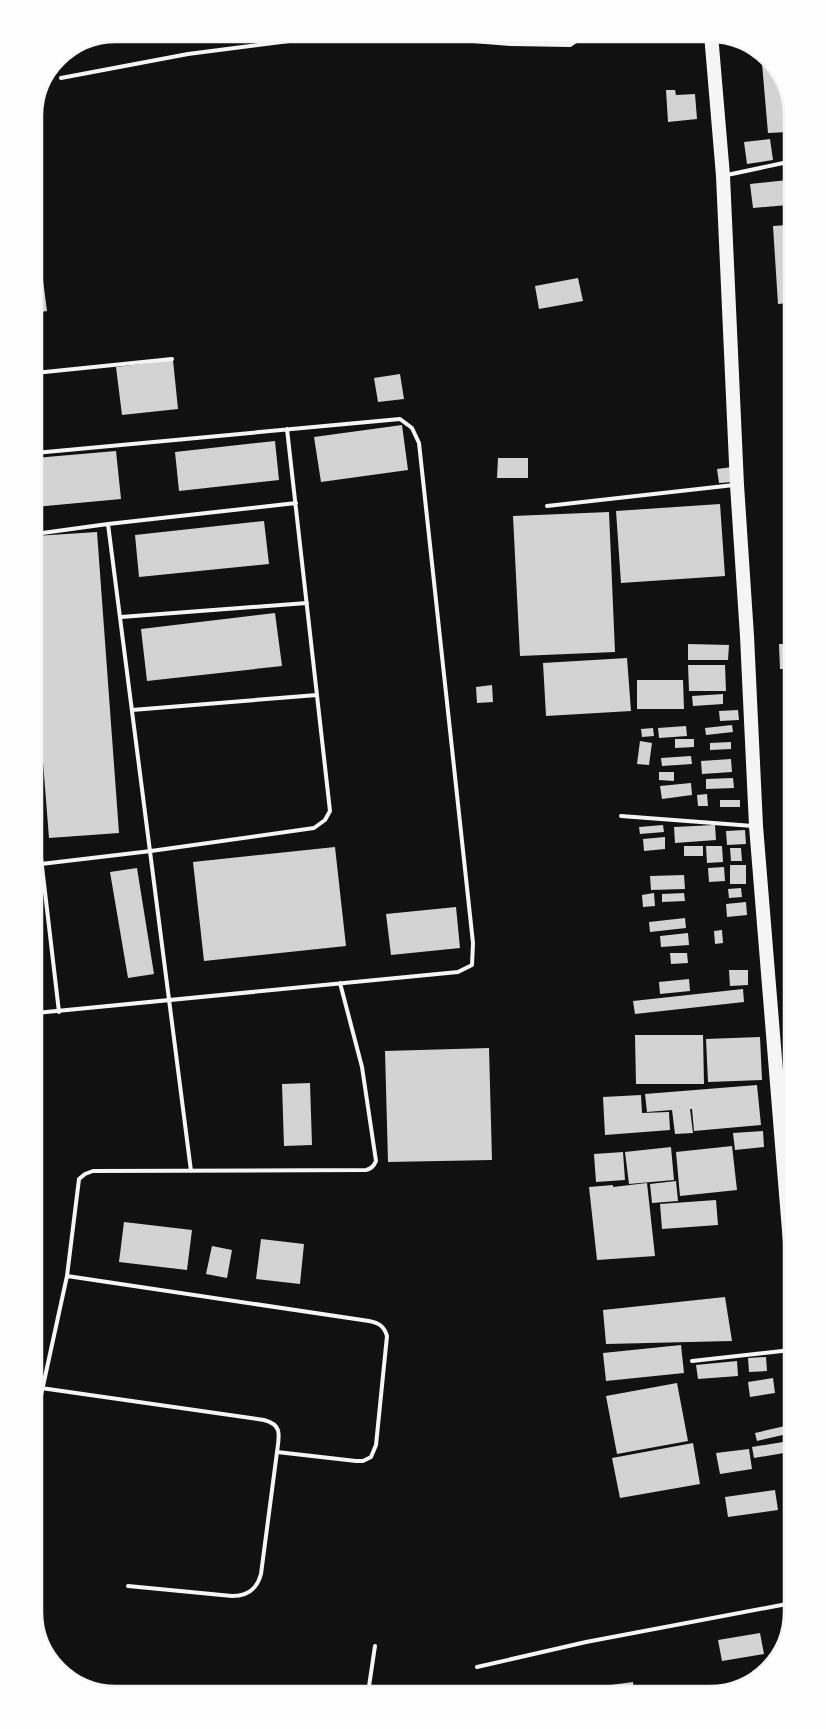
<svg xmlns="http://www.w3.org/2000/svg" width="826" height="1729" viewBox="0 0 826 1729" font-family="'IBM Plex Sans',sans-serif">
<rect width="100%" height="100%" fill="#111"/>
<path fill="#d3d3d3" d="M761 52 788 90V132L768 133Z
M666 90H675L676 95 695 94 697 119 668 122Z
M770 139 773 160 747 164 744 142Z
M788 180V205L753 208 750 184Z
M788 225V303L778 304 773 226Z
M578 278 583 301 539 309 535 286Z
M43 280 47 311 34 313V281Z
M173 360 178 409 122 415 116 367Z
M400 374 404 399 378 402 374 378Z
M402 425 408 470 321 482 314 437Z
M275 441 279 480 179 491 175 452Z
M116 451 121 499 35 507V458Z
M498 458H528V478H497Z
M732 467 733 482 719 483 717 469Z
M720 504 725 576 621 583 616 511Z
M609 512 615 652 520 656 513 516Z
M264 521 269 564 139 577 135 535Z
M97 532 119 833 49 838 35 660V536Z
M275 613 282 666 147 681 141 629Z
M688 644 729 645 728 660H688Z
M779 644H789V669H780Z
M627 658 631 711 546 716 543 663Z
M688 665H725L726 691H689Z
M637 680H683L684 709H637Z
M492 685 493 702 477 703 476 687Z
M723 694V704L693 706 692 696Z
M738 710 739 720 720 721 719 711Z
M732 725 733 732 706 735 705 728Z
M686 726 687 736 659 738 658 728Z
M653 728 654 736 642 737 641 729Z
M675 739H694V747L675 748Z
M640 741 652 743 649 765 637 764Z
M731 742V749L710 750V743Z
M691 756 692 764 662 766 661 758Z
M731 759 732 772 702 774 701 761Z
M659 772H674V781L659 780Z
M733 778 734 788 706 789V779Z
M691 783 692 795 662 799 660 786Z
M707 794 708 806H698L697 795Z
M720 800H740V807H720Z
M663 825 664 832 640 834 639 827Z
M715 825 716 840 675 843 674 827Z
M745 830 746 844 727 845 726 831Z
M665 837V849L644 851 643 839Z
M684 846H703V856H684Z
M706 846H722L723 862 707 863Z
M335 847 346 946 204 961 193 862Z
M730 848H741L742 861H731Z
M730 865H746V884H730Z
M724 867 725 881 709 882 708 868Z
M137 868 154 974 128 978 110 872Z
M684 875 685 889 651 890 650 876Z
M741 888 742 897 729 898 728 889Z
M654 893 655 906 643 907 642 895Z
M684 893 685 901 662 902V894Z
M746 902 747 915 727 917 726 904Z
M456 907 460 948 391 955 386 914Z
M685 918 686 928 650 932 649 922Z
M722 930 723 943 715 944 714 931Z
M688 933 689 945 661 947 660 936Z
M670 953H687L688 963 671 964Z
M729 970H748V985L730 986Z
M689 979 690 991 660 994 659 982Z
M743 989 744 1002 635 1014 633 1001Z
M635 1035H703L704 1084H636Z
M760 1037 762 1080 708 1082 706 1039Z
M489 1048 492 1160 388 1162 385 1051Z
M310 1083 312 1145 284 1146 282 1084Z
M757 1085 761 1125 694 1131 692 1109H690L693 1133 675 1134 672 1110 647 1112 645 1094Z
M641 1095 642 1113 669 1112 670 1130 605 1135 603 1097Z
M763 1131 764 1147 735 1150 733 1133Z
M732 1146 737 1190 680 1196 676 1152Z
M671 1147 674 1180 629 1184 625 1152Z
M623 1152 625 1180 596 1182 594 1154Z
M676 1181 678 1201 652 1203 650 1184Z
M647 1183 655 1256 597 1260 589 1187 613 1185V1187Z
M716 1200 718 1225 662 1229 660 1204Z
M124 1222 192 1230 187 1270 119 1262Z
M261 1239 304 1244 300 1284 256 1279Z
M212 1246 232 1250 227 1278 206 1274Z
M725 1297 732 1341 606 1344 603 1310Z
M681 1345 684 1373 606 1381 603 1353Z
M766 1357 767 1371 749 1372 748 1358Z
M737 1361 738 1376 698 1379 696 1365Z
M773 1378 775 1393 750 1397 748 1382Z
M677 1383 688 1441 617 1454 606 1396Z
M785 1426 787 1434 757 1441 755 1433Z
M783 1442 784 1453 754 1458 752 1447Z
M693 1443 700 1484 620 1498 612 1458Z
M749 1449 752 1469 720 1474 716 1453Z
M775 1490 778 1510 728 1517 725 1497Z
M760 1633 764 1654 722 1661 718 1640Z
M633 1682 634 1691 603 1692V1686Z"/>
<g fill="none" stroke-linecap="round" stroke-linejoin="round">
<path stroke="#f5f5f5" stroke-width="4" d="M387 34 511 44 570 45 586 34
M61 78 188 54 344 34
M727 175 788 162
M35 373 172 359
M35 453 400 419 412 428 419 443 473 943 472 965 458 972 36 1013
M547 506 734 485
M108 524 191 1171
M35 534 108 524 296 503
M121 617 307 603
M132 710 317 695
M36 815 59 1012
M621 816 753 826
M41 864 151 851 314 828 325 820 330 811 287 429
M67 1276 369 1321C379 1323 384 1326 387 1336L376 1445 371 1457 363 1461H356L277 1452 261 1574C257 1589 248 1596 232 1596L128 1586
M692 1361 791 1350
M41 1388 264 1420C283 1425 279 1436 277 1452
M38 1409 67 1276 79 1179 85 1174 93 1171 366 1170C371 1169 374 1166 376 1161L362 1067 340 983
M477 1667 586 1642 792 1603
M86 1686 150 1695
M368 1693 375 1646"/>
<path stroke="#f5f5f5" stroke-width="14" d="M711 34 723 176 737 485 747 636 756 826 791 1255"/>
</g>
<path d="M0 0H826V1729H0ZM116 42H710A74 74 0 0 1 784 116V1612A74 74 0 0 1 710 1686H116A74 74 0 0 1 42 1612V116A74 74 0 0 1 116 42Z" fill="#fefefe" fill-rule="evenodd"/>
<path fill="none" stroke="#f5f5f5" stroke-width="2.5" d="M116 42H710A74 74 0 0 1 784 116V1612A74 74 0 0 1 710 1686H116A74 74 0 0 1 42 1612V116A74 74 0 0 1 116 42Z"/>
</svg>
